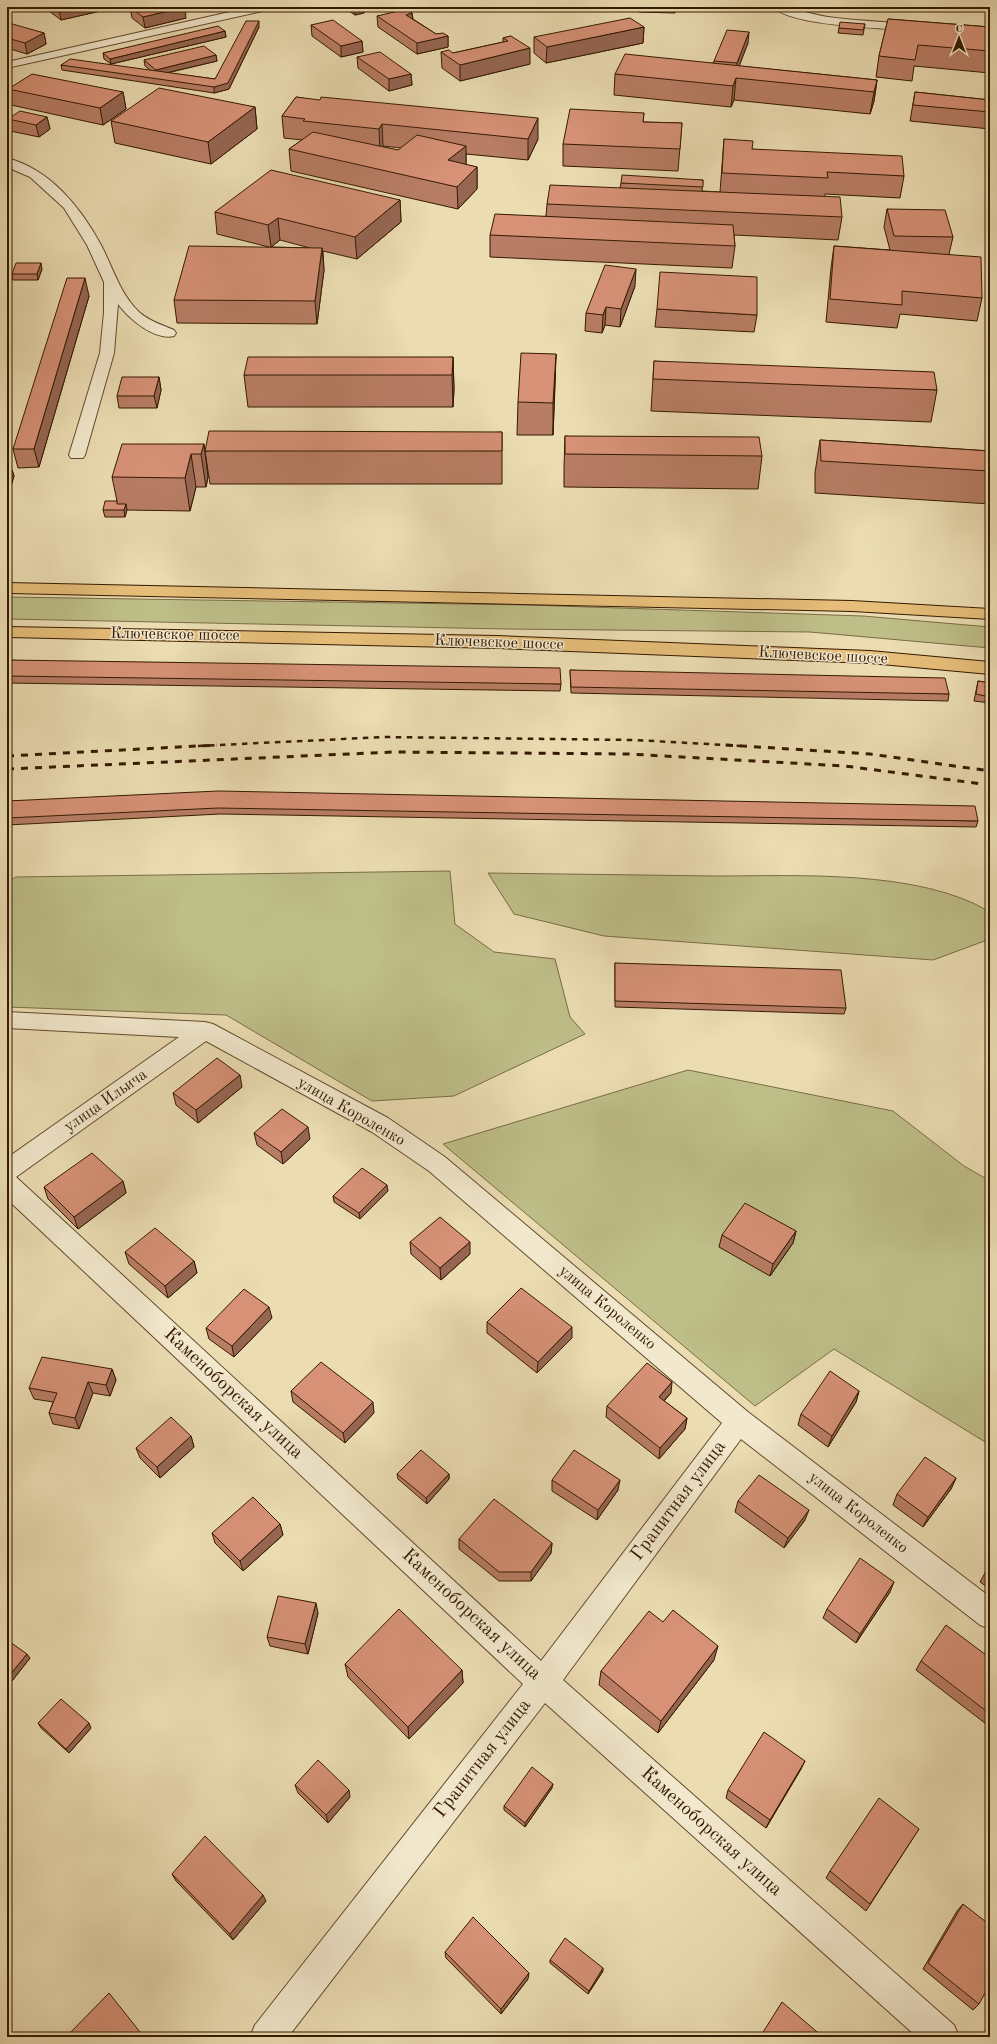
<svg xmlns="http://www.w3.org/2000/svg" width="997" height="2044" viewBox="0 0 997 2044" font-family="'Old Standard TT',serif">
<rect width="100%" height="100%" fill="#ebdcb2"/>
<filter id="stains"><feTurbulence type="fractalNoise" baseFrequency=".005" numOctaves="4"/><feColorMatrix values="0 0 0 0 .2 0 0 0 0 .09 0 0 0 0 .02 0 0 0 .5 -.17"/></filter>
<radialGradient id="worn" r=".72"><stop offset=".6" stop-color="#630" stop-opacity="0"/><stop offset="1" stop-color="#630" stop-opacity=".3"/></radialGradient>
<path fill="#bebe88" stroke="#7a6c44" d="M7 597 527 605 863 616 990 627V648L810 632 507 629 7 619Z
M450 871 455 924 494 952 555 959 570 1017 585 1034 454 1096 372 1101 226 1015 7 1007V882L16 877Z
M488 873C563 874 639 875 715 876 796 876 919 869 990 912V939L933 960 604 936 514 914Z
M688 1070 893 1111 964 1166 990 1181V1445L834 1349 755 1406 443 1144Z"/>
<g fill="none" stroke-linecap="round" stroke-linejoin="round">
<defs>
<path id="minor" d="M252 7H272L267 10 7 68V62Z
M774 7C792 7 809 14 828 17 857 21 886 22 915 24L921 27 915 30C889 29 788 26 774 7Z
M7 158C50 169 81 208 101 245 113 268 120 294 139 312 149 321 162 325 174 330L176 333 174 336C155 341 129 319 118 304L114 353 85 455 83 458H71L69 455 100 353 104 312V282L87 245 64 208 30 177 7 167Z
M7 1012 205 1022 213 1024 388 1118 445 1157 748 1412 990 1597V1629L980 1625 741 1439 563 1680 954 2025 959 2037H917L545 1703 288 2037H250L255 2025 523 1684 7 1199V1158L179 1037 7 1028ZM206 1041 372 1132 429 1171 722 1423 541 1661 16 1177Z"/>
<path id="major" d="M7 583 852 601 990 609V619L852 611 7 593Z
M7 627 498 636 870 651 990 662V674L870 663 498 648 7 637Z"/>
</defs>
<use href="#minor" stroke="#624a2c" stroke-width="2"/>
<use href="#major" stroke="#351900" stroke-width="2"/>
<use href="#minor" fill="#f2e8cd" fill-rule="evenodd"/>
<use href="#major" fill="#e6be79" fill-rule="evenodd"/>
<path stroke="#351900" stroke-width="2.5" stroke-dasharray="5.5 5.5" stroke-linecap="butt" d="M198 746 385 737 635 740 743 746"/>
<path stroke="#351900" stroke-width="3" stroke-dasharray="7 7" stroke-linecap="butt" d="M726 745 870 754 990 771
M7 756 217 745
M7 769 394 752 628 754 845 766 990 785"/>
</g>
<path fill="#b87d65" stroke="#351900" fill-rule="evenodd" d="M48 7H118L61 20 49 11Z
M130 7 186 18 145 28 132 18Z
M207 7H228L212 11Z
M343 7H371L363 9 364 13 355 15Z
M532 7H567V9L532 8Z
M633 7H675V13L639 12V7Z
M964 7H990V9Z
M412 13 413 19 436 34 448 36V47L417 54 378 27 377 16Z
M888 19 990 27V73L914 66 912 81 876 77 879 56Z
M7 24 44 33 46 44 27 54 7 48Z
M865 24 863 35 838 33 839 28Z
M311 25 362 41 363 52 341 57 312 36Z
M259 27 229 89 214 93 62 70 61 65 151 71 145 66 144 60 216 55 217 61 167 73 215 79Z
M644 27 643 43 546 63 534 53V37Z
M225 31 226 37 111 64 104 59 103 53Z
M511 36 530 64 460 81 442 68 441 52 453 53 503 42V38Z
M748 43 739 66 877 80 874 101 870 114 734 100 731 107 614 95 615 74 713 63 714 61Z
M357 57 411 74 412 85 389 91 358 68Z
M8 89 123 92 126 109 103 125 11 105Z
M915 92 990 100V129L910 121Z
M296 97 538 139 528 160 466 154V165L477 167V189L458 209 291 171 289 149 302 140 284 138 282 116ZM383 146 401 148 398 150 382 147Z
M255 107 257 129 211 164 115 143 111 121Z
M644 113 643 122 682 123 678 171 563 166V144Z
M47 117 50 129 39 137 10 131 8 119Z
M724 139 752 149 904 176 900 198 825 194V197L842 217 838 240 734 235 735 246 732 268 490 257V235L546 216 547 204 620 188 621 183 703 180 702 191 720 192Z
M400 200 401 222 357 259 323 251 324 270 317 324 177 323 174 300 269 247 217 234 215 212ZM280 240 310 248 271 247Z
M887 209 953 237 949 254 982 298 977 321 900 314 897 328 826 322 831 268 834 246 890 250 884 227Z
M42 269 38 280H13L12 274Z
M635 286 620 327 605 325 602 333 585 331 586 313Z
M89 296 39 467 18 468 13 449Z
M657 309 757 315 754 332 655 327Z
M556 354 553 435H517L518 402Z
M453 357 454 389 453 407H248L244 375Z
M654 361 937 390 931 422 651 411Z
M159 377 161 390 157 408H119L117 396Z
M502 432V484H210L205 451Z
M565 436 762 456 758 489 564 487V468Z
M820 440 990 451V504L815 493V473Z
M204 444 208 477 206 487H196L190 511 127 510 125 517H105L103 510 117 501 112 477Z
M7 470H12L14 476 11 486H7Z
M7 660 561 684 560 691 7 683Z
M570 670 949 694 948 701 571 693Z
M978 681 990 683V703L974 701Z
M7 801 978 821 976 827 220 814 7 825Z
M615 963 846 1008 844 1014 615 1007Z
M242 1087 198 1123 176 1105 173 1093Z
M254 1133 310 1139 283 1164 257 1145Z
M123 1181 126 1193 78 1229 48 1199 44 1187Z
M388 1191 360 1219 334 1202 333 1196Z
M796 1231 793 1243 770 1276 719 1247 722 1235Z
M410 1242 470 1254 441 1280 411 1254Z
M125 1252 194 1261 197 1273 168 1298 129 1264Z
M272 1318 234 1357 209 1339 206 1328Z
M487 1322 572 1338 537 1373 487 1333Z
M112 1369 116 1380 110 1396 93 1393 79 1429 53 1424 49 1413 53 1402 34 1399 29 1388Z
M291 1391 374 1413 345 1443 293 1402Z
M859 1391 856 1402 828 1447 798 1425 801 1414Z
M671 1393 664 1401 687 1418 685 1429 659 1459 606 1417 607 1406Z
M191 1436 194 1447 160 1478 140 1458 136 1448Z
M397 1474H449V1479L427 1504 398 1479Z
M956 1478 951 1489 923 1527 893 1505 897 1494Z
M552 1480 618 1490 597 1520 552 1491Z
M738 1501 805 1520 784 1548 735 1512Z
M280 1524 283 1535 243 1571 215 1543 212 1533Z
M459 1539 552 1543 551 1553 531 1581H499L459 1549Z
M990 1564V1589L980 1582Z
M890 1592 856 1643 823 1618 827 1609Z
M318 1613 308 1654 270 1646 267 1637Z
M663 1622 714 1660 658 1733 599 1685 601 1671Z
M7 1645 30 1658 12 1681 7 1677Z
M990 1658V1727L916 1670 921 1661Z
M345 1664 462 1670 463 1683 409 1739 348 1677Z
M38 1723 91 1728 69 1753 41 1728Z
M801 1769 766 1828 726 1798 728 1790Z
M295 1785 350 1797 328 1823 298 1793Z
M552 1788 525 1827 504 1810V1806Z
M919 1829 866 1911 826 1878 830 1871Z
M172 1874 266 1901 233 1940 176 1881Z
M963 1904 979 2004 973 2010 923 1969 957 1911Z
M445 1952 528 1979 501 2014 446 1958Z
M550 1960 603 1971 588 1994 550 1963Z"/>
<path fill="#966653" stroke="#351900" d="M71 7H118L61 20 59 10Z
M185 7 186 18 145 28 143 17Z
M212 7H228L212 11Z
M354 7H371L363 9 364 13 355 15Z
M412 13 413 24 406 15Z
M259 21V27L229 89 214 93V87Z
M644 27 643 43 546 63 547 47Z
M225 31 226 37 111 64 110 59Z
M749 32 748 43 736 74 737 63Z
M44 33 46 44 27 54 25 43Z
M448 36V47L417 54V43Z
M362 41 363 52 341 57V46Z
M530 48V64L460 81V65Z
M216 55 217 61 157 75 156 70Z
M411 74 412 85 389 91V79Z
M736 78 734 100 731 107 733 86Z
M877 80 874 101 870 114 874 92Z
M123 92 126 109 103 125 100 108Z
M255 107 257 129 211 164 208 142Z
M47 117 50 129 39 137 36 125Z
M538 118V139L528 160V139Z
M382 124 383 146 380 151 379 129Z
M466 146V167L448 160Z
M477 167V189L458 209 457 187Z
M400 200 401 222 357 259 355 237Z
M278 218 280 240 271 247 268 225Z
M322 248 324 270 317 324 315 301Z
M41 263 42 269 38 280 37 274Z
M636 269 635 286 620 327 621 309Z
M85 278 89 296 39 467 34 449Z
M606 307 605 325 602 333 603 315Z
M556 354 555 386 553 435V403Z
M453 357 454 389 453 407 452 375Z
M159 377 161 390 157 408 154 396Z
M204 444 208 477 206 487 201 454Z
M191 454 196 487 190 511 185 478Z
M12 470 14 476 11 486 9 480Z
M126 504 127 510 125 517 124 510Z
M240 1075 242 1087 198 1123 196 1110Z
M308 1127 310 1139 283 1164 281 1152Z
M123 1181 126 1193 78 1229 74 1217Z
M387 1185 388 1191 360 1219 359 1213Z
M796 1231 793 1243 770 1276 773 1264Z
M470 1242V1254L441 1280 440 1268Z
M194 1261 197 1273 168 1298 165 1286Z
M269 1307 272 1318 234 1357 232 1346Z
M572 1327V1338L537 1373 538 1362Z
M112 1369 116 1380 110 1396 106 1385Z
M88 1382 93 1393 79 1429 75 1418Z
M672 1382 671 1393 657 1408 659 1397Z
M859 1391 856 1402 828 1447 832 1436Z
M373 1402 374 1413 345 1443 343 1433Z
M687 1418 685 1429 659 1459 660 1448Z
M191 1436 194 1447 160 1478 157 1467Z
M449 1474V1479L427 1504 426 1498Z
M956 1478 951 1489 923 1527 928 1517Z
M620 1480 618 1490 597 1520 598 1510Z
M809 1510 805 1520 784 1548 788 1538Z
M280 1524 283 1535 243 1571 240 1561Z
M552 1543 551 1553 531 1581V1572Z
M894 1582 890 1592 856 1643 860 1634Z
M316 1603 318 1613 308 1654 305 1644Z
M718 1646 714 1660 658 1733 661 1721Z
M27 1654 30 1658 12 1681 9 1676Z
M462 1670 463 1683 409 1739 408 1727Z
M89 1723 91 1728 69 1753 66 1749Z
M805 1761 801 1769 766 1828 770 1820Z
M553 1784 552 1788 525 1827V1823Z
M349 1790 350 1797 328 1823 326 1815Z
M263 1895 266 1901 233 1940 230 1934Z
M603 1968V1971L588 1994 589 1991Z
M529 1973 528 1979 501 2014V2009Z"/>
<path fill="#d69176" stroke="#351900" d="M56 7H71L59 10Z
M130 7H185L143 17Z
M407 9 412 13 406 15 436 34 443 33 448 36 417 43 377 16Z
M630 18 644 27 547 47 534 37Z
M888 19 990 27V51L918 45 915 60 879 56Z
M333 20 362 41 341 46 311 25Z
M246 21H259L228 83 214 87 61 65 70 59 215 79Z
M840 22 865 24 863 30 839 28Z
M9 23 44 33 25 43 7 38V24Z
M218 26 225 31 110 59 103 53Z
M727 30 749 32 737 63 714 61Z
M511 36 530 48 460 65 441 52 449 50 453 53 508 41 503 38Z
M204 46 216 55 156 70 144 60Z
M380 52 411 74 389 79 357 57Z
M625 54 877 80 874 92 736 78 733 86 615 74Z
M32 74 123 92 100 108 8 89Z
M159 88 255 107 208 142 111 121Z
M915 92 990 100V112L913 105Z
M296 97 320 100 321 97 538 118 528 139 382 124 379 129 303 121 305 119 282 116Z
M570 109 644 113 643 122 682 123 680 149 563 144Z
M20 111 47 117 36 125 8 119Z
M313 132 398 150 417 135 466 146 448 160 477 167 457 187 289 149Z
M724 139 753 141 752 149 902 156 904 176 827 172 828 178 722 173Z
M271 170 400 200 355 237 278 218 268 225 215 212Z
M622 175 703 180V187L621 183Z
M550 185 840 197 842 217 547 204Z
M887 209 945 210 953 237 894 236Z
M495 214 733 225 735 246 490 235Z
M189 246 322 248 315 301 174 300Z
M834 246 981 257 982 298 902 291V305L830 299Z
M16 263H41L37 274H12Z
M605 265 636 269 621 309 606 307 603 315 586 313Z
M660 272 757 277V315L657 309Z
M67 278H85L34 449H13Z
M521 353 556 354 553 403 518 402Z
M248 357H453L452 375H244Z
M654 361 934 372 937 390 653 379Z
M122 377H159L154 396H117Z
M209 431 502 432V451H205Z
M565 436 759 437 762 456 565 454Z
M820 440 990 451V471L821 461Z
M122 444H204L201 454H191L185 478 112 477Z
M7 470H12L9 480H7Z
M105 501H117V504H126L124 510H103Z
M7 660 560 668 561 684 7 676Z
M570 670 945 678 949 694 571 687Z
M978 681 990 683V697L976 694Z
M218 791 975 806 978 821 218 808 7 818V801Z
M615 963 841 970 846 1008 615 1001Z
M217 1058 240 1075 196 1110 173 1093Z
M282 1109 308 1127 281 1152 254 1133Z
M92 1153 123 1181 74 1217 44 1187Z
M362 1168 387 1185 359 1213 333 1196Z
M745 1203 796 1231 773 1264 722 1235Z
M440 1217 470 1242 440 1268 410 1242Z
M155 1228 194 1261 165 1286 125 1252Z
M521 1288 572 1327 538 1362 487 1322Z
M244 1289 269 1307 232 1346 206 1328Z
M42 1357 112 1369 106 1385 88 1382 75 1418 49 1413 57 1393 29 1388Z
M321 1362 373 1402 343 1433 291 1391Z
M647 1363 672 1382 659 1397 687 1418 660 1448 607 1406Z
M830 1371 859 1391 832 1436 801 1414Z
M171 1417 191 1436 157 1467 136 1448Z
M421 1450 449 1474 426 1498 397 1474Z
M574 1450 620 1480 598 1510 552 1480Z
M925 1457 956 1478 928 1517 897 1494Z
M759 1475 809 1510 788 1538 738 1501Z
M253 1497 280 1524 240 1561 212 1533Z
M494 1499 552 1543 531 1572H499L459 1539Z
M860 1558 894 1582 860 1634 827 1609Z
M990 1564V1575L985 1572Z
M278 1596 316 1603 305 1644 267 1637Z
M399 1609 462 1670 408 1727 345 1664Z
M673 1610 718 1646 661 1721 601 1671 649 1611 663 1622Z
M946 1625 990 1658V1714L921 1661Z
M10 1642 27 1654 9 1676 7 1675V1645Z
M61 1699 89 1723 66 1749 38 1723Z
M764 1732 805 1761 770 1820 728 1790Z
M318 1760 349 1790 326 1815 295 1785Z
M532 1767 553 1784 525 1823 504 1806Z
M879 1798 919 1829 870 1904 830 1871Z
M205 1836 263 1895 230 1934 172 1874Z
M963 1904 990 1925V1984L979 2004 928 1963Z
M473 1917 529 1973 501 2009 445 1952Z
M565 1938 603 1968 589 1991 550 1960Z
M109 1993 144 2037H66Z
M782 2002 823 2037H760Z
M386 2034 390 2037H384Z"/>
<g text-anchor="middle" dominant-baseline="central" stroke-width="3" stroke-linejoin="round" paint-order="stroke">
<g font-size="16" fill="#351900" stroke="#f2e8cd">
<text transform="translate(175 635) rotate(1)">Ключевское шоссе</text>
<text transform="translate(499 643) rotate(2)">Ключевское шоссе</text>
<text transform="translate(823 656) rotate(3)">Ключевское шоссе</text>
<text transform="translate(106 1101) rotate(-35)">улица Ильича</text>
<text transform="translate(351 1112) rotate(30)">улица Короленко</text>
<text transform="translate(607 1308) rotate(40)">улица Короленко</text>
<text transform="translate(858 1513) rotate(38)">улица Короленко</text>
</g>
<g font-size="19" fill="#351900" stroke="#f2e8cd">
<text transform="translate(233 1394) rotate(43)">Каменоборская улица</text>
<text transform="translate(679 1501) rotate(-53)">Гранитная улица</text>
<text transform="translate(471 1615) rotate(43)">Каменоборская улица</text>
<text transform="translate(483 1759) rotate(-52)">Гранитная улица</text>
<text transform="translate(711 1832) rotate(42)">Каменоборская улица</text>
</g>
</g>
<rect width="997" height="2044" fill="none" stroke="#ebdcb2" stroke-width="24"/>
<rect x="8" y="8" width="981" height="2028" fill="none" stroke="#351900" stroke-width="2"/>
<rect x="12" y="12" width="973" height="2020" fill="none" stroke="#351900"/>
<g transform="translate(959 38)" stroke="#f2e8cd" stroke-width="3" paint-order="stroke">
<path d="M0-3L7 15L0 10L-7 15Z" fill="#351900"/>
<text y="-6" font-size="11" font-weight="bold" text-anchor="middle" fill="#351900">С</text>
</g>
<rect width="100%" height="100%" filter="url(#stains)"/>
<rect width="100%" height="100%" fill="url(#worn)"/>
</svg>
